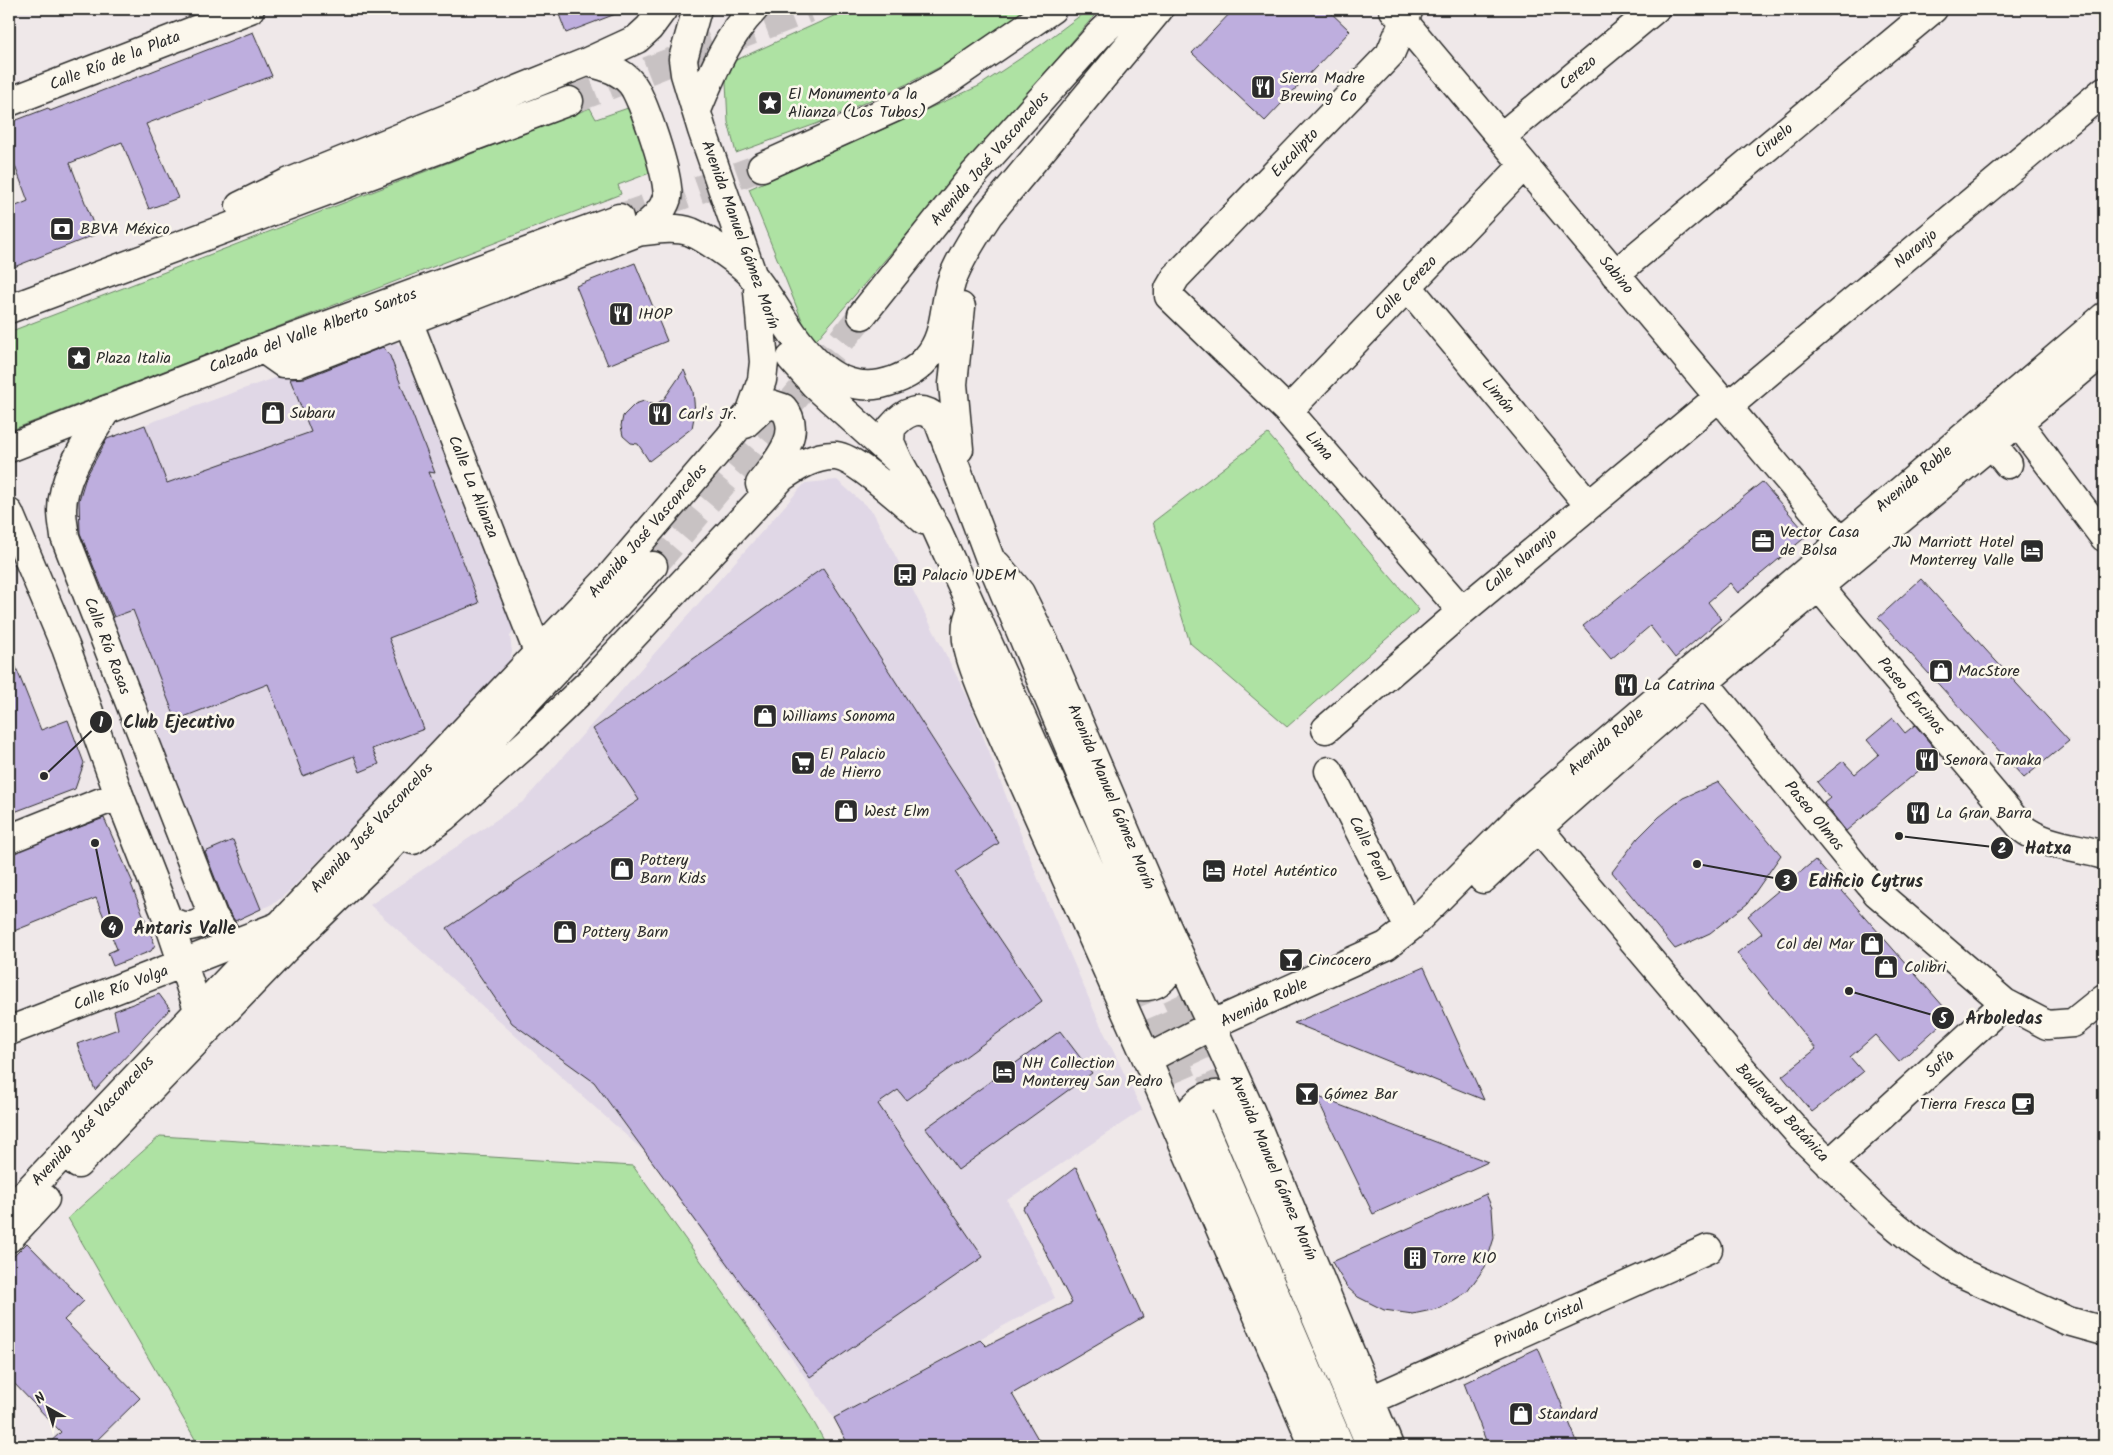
<svg xmlns="http://www.w3.org/2000/svg" width="2113" height="1455" viewBox="0 0 2113 1455" font-family="Kalam,sans-serif">
<rect width="100%" height="100%" fill="#efe8e9"/>
<filter id="ink" filterUnits="userSpaceOnUse"><feTurbulence type="fractalNoise" baseFrequency=".02" numOctaves="2"/><feDisplacementMap in="SourceGraphic" scale="10" xChannelSelector="R" yChannelSelector="G"/><feConvolveMatrix kernelMatrix="1 2 1 2 8 2 1 2 1" color-interpolation-filters="sRGB"/></filter>
<g filter="url(#ink)">
<path fill="#e0d7e6" d="M393 339 405 351 514 632 510 636 512 652 509 666 287 893 276 902 235 922 223 916 74 537V507L78 483 100 442 105 439 271 379Z
M837 480 873 512 969 700 1040 884 1099 1022 1142 1110 1007 1200 1055 1298 834 1418 647 1154 370 905 524 801 805 483Z"/>
<path fill="#aee2a3" stroke="#6c8667" d="M849 9H1031L967 53 907 84 816 124 736 153 728 122 726 82 734 61Z
M1089 9H1100L812 345 749 189 979 86 1042 44Z
M631 107 655 171 618 185 621 194 9 431V332L590 108 596 119Z
M1268 434 1419 610 1287 727 1190 643 1153 522Z
M160 1136 633 1166 806 1408 827 1446H199L68 1218Z"/>
<path fill="#beaede" stroke="#2b2b2b" d="M557 9H625L626 10 566 33Z
M1234 9H1327L1350 31 1265 121 1192 53Z
M253 32 272 76 146 124 178 198 149 209 122 142 70 163 97 234 9 269V209L28 201 9 150V123L48 108 50 111Z
M635 263 667 341 608 365 576 286Z
M383 347 390 356 435 473 429 472 479 603 389 638 424 729 372 749 379 764 360 772 354 756 303 776 268 684 176 720 133 610 114 617 80 533 79 500 86 477 107 439 145 425 167 483 311 432 290 379 305 378Z
M684 370 693 391 695 412 692 428 649 461 638 444 631 443 623 436 621 426 623 416 635 404 644 401 655 405 664 399Z
M1762 482 1808 535 1738 593 1730 583 1708 602 1721 619 1675 658 1650 626 1611 659 1583 626Z
M823 568 999 843 955 872 1042 1001 906 1100 898 1090 878 1104 983 1257 810 1377 594 1082 512 1023 447 928 639 800 593 729Z
M1921 579 2069 741 2024 778 1878 618Z
M9 650 41 730 68 720 84 763 75 789 9 814Z
M1893 718 1905 733 1915 725 1939 754 1846 831 1824 803 1830 798 1817 782 1843 761 1855 774 1879 754 1867 740Z
M1719 782 1781 855 1747 904 1710 933 1675 949 1612 872 1638 838 1659 817 1683 798Z
M104 818 133 883 131 884 155 945 151 951 113 966 108 953 117 949 96 898 9 933V854Z
M233 840 261 909 235 921 227 909 205 852Z
M1815 860 1951 1015 1899 1062 1875 1035 1850 1057 1863 1072 1812 1112 1782 1076 1816 1049 1737 953 1762 933 1748 916Z
M1424 967 1484 1100 1294 1023Z
M159 994 170 1009 95 1090 77 1044 118 1029 114 1011Z
M1060 1031 1092 1073 958 1170 926 1128Z
M1316 1096 1488 1162 1373 1214Z
M1076 1167 1143 1317 1012 1394 1042 1446H849L834 1418 980 1340 986 1346 1072 1303 1023 1208Z
M1486 1194 1492 1208 1494 1238 1485 1267 1467 1292 1441 1308 1413 1314 1384 1310 1358 1297 1347 1287 1332 1262Z
M27 1243 84 1301 64 1320 140 1398 91 1446H46L61 1432 9 1378V1261Z
M1538 1348 1579 1446H1488L1464 1383Z"/>
<g fill="none" stroke-linecap="round" stroke-linejoin="round">
<path stroke="#c8c2c3" stroke-width="28" stroke-dasharray="28 14" stroke-linecap="butt" d="M569 101 808 9
M619 218 762 167
M653 566 799 393 862 315
M1158 958 1227 1108
M1139 977 1197 1112"/>
<defs>
<path id="minor" d="M1409 9 1390 54 1176 277 1169 289V296L1288 411 1462 611
M1394 10 1840 541
M9 102 250 9
M1501 137 1655 9
M1615 274 1933 9
M1408 287 1589 505
M408 321 538 652
M1727 407 2104 91
M2007 408 2104 537
M106 410C89 440 62 475 62 510 62 519 64 528 65 537L213 916 232 944 279 926
M1288 411 1524 165
M1981 430 2008 464
M9 513 66 648 119 795 168 920 198 1009
M997 565 1020 593 1047 648 1164 921 1250 1110 1389 1446
M1820 588 2022 828C2045 846 2077 847 2104 855
M972 609C957 636 976 672 986 699L1147 1059 1314 1446
M1705 683 1877 893 2005 1003 2047 1025 2073 1023 2104 998
M1326 729 1462 611 1719 397
M1329 771 1409 928
M1527 815 1742 1069 1802 1137 1880 1213 1918 1244 1959 1272 2068 1321 2104 1331
M9 839 119 795
M1483 879C1681 693 1896 525 2104 351
M168 920C186 930 196 927 213 916
M1113 977C1149 996 1172 986 1174 943
M9 1031 232 944
M1147 1059 1226 1018 1386 946 1409 928 1525 812 2104 317
M1184 1129C1184 1111 1206 1089 1225 1096 1234 1099 1242 1106 1250 1110
M1829 1164 2005 1003
M1371 1400 1708 1249"/>
<path id="major" d="M697 9 683 59 685 74 702 130 753 277
M587 62C603 66 619 69 631 83 642 95 672 183 667 198 662 214 650 222 638 232
M697 110C712 74 726 38 754 9
M762 167 916 98 947 81 1052 9
M240 206 285 184 587 62 637 39 649 28 663 9
M9 309 569 101
M862 315 975 173 1098 36 1126 9
M263 349 283 363H299L638 232C655 230 674 226 691 232 707 239 742 263 753 276 786 316 816 397 881 384 899 380 915 372 927 358 946 337 943 309 951 283 957 263 977 232 989 214L1159 9
M791 358 814 384 898 460 937 530 1139 977
M745 424 760 410 771 404 783 408C805 433 775 464 760 484
M9 448 263 349 619 218
M959 449 953 384 961 307
M898 460 890 442 891 428C904 412 921 403 938 420L989 556 1158 958
M413 840 444 817 526 744 591 681 782 477C798 466 815 455 836 456 857 458 906 505 924 520
M1227 1108 1371 1446
M1197 1112 1340 1446
M78 1164 285 949 382 855 653 566
M9 1211 608 579 729 438 751 411 762 380 764 362 758 291
M9 1238 45 1199"/>
</defs>
<use href="#minor" stroke="#2b2b2b" stroke-width="31"/>
<use href="#major" stroke="#2b2b2b" stroke-width="31"/>
<use href="#minor" stroke="#fbf7ec" stroke-width="28"/>
<use href="#major" stroke="#fbf7ec" stroke-width="28"/>
</g>
</g>
<defs>
<symbol id="restaurant-square" viewBox="-11 -11 22 22"><rect x="-9" y="-9" width="18" height="18" rx="4" fill="#2b2b2b" stroke="#fbf7ec"/><path d="M-5-6h1v4h1v-4h1v4h1v-4h1v5L-1.5 .5V6h-2V.5L-5-1ZM5-6V6H3V1.5H1.5Q1.5-4 5-6Z" fill="#fff"/></symbol>
<symbol id="sight-square" viewBox="-11 -11 22 22"><rect x="-9" y="-9" width="18" height="18" rx="4" fill="#2b2b2b" stroke="#fbf7ec"/><path d="M0-6L1.8-2.2L6-1.7L2.9 1.2L3.7 5.4L0 3.3L-3.7 5.4L-2.9 1.2L-6-1.7L-1.8-2.2Z" fill="#fff"/></symbol>
<symbol id="bank-square" viewBox="-11 -11 22 22"><rect x="-9" y="-9" width="18" height="18" rx="4" fill="#2b2b2b" stroke="#fbf7ec"/><path d="M-6-4H6V4H-6ZM0-2.3a2.3 2.3 0 1 0 0 4.6a2.3 2.3 0 1 0 0-4.6Z" fill="#fff"/></symbol>
<symbol id="shop-square" viewBox="-11 -11 22 22"><rect x="-9" y="-9" width="18" height="18" rx="4" fill="#2b2b2b" stroke="#fbf7ec"/><path d="M-5-2.5h2.3a2.7 3.5 0 0 1 5.4 0H5L5.5 6h-11ZM-1.5-2.5h3a1.5 2.3 0 0 0-3 0Z" fill="#fff"/></symbol>
<symbol id="office-square" viewBox="-11 -11 22 22"><rect x="-9" y="-9" width="18" height="18" rx="4" fill="#2b2b2b" stroke="#fbf7ec"/><path d="M-6-3h4V-5.5h4V-3h4V5H-6ZM-1-4.5V-3h2v-1.5ZM-6 0V1H6V0Z" fill="#fff"/></symbol>
<symbol id="hotel-square" viewBox="-11 -11 22 22"><rect x="-9" y="-9" width="18" height="18" rx="4" fill="#2b2b2b" stroke="#fbf7ec"/><path d="M-6-4.5h1.5V1H6V5H4.5V3h-9V5H-6ZM-4 0a1.8 1.8 0 1 1 3.6 0ZM.5 0V-2.5h3Q6-2.5 6 0Z" fill="#fff"/></symbol>
<symbol id="bus-square" viewBox="-11 -11 22 22"><rect x="-9" y="-9" width="18" height="18" rx="4" fill="#2b2b2b" stroke="#fbf7ec"/><path d="M-5-6H5V4H4V6H2V4H-2V6H-4V4H-5ZM-3.5-4V0h7V-4ZM-3.5 1.2v1.5H-2V1.2ZM2 1.2v1.5H3.5V1.2Z" fill="#fff"/></symbol>
<symbol id="supermarket-square" viewBox="-11 -11 22 22"><rect x="-9" y="-9" width="18" height="18" rx="4" fill="#2b2b2b" stroke="#fbf7ec"/><path d="M-6-5.5h2.5l.6 2H6L4.5 2H-2.5L-4.4-4H-6ZM-1.5 3.2a1.3 1.3 0 1 0 .1 0ZM3 3.2a1.3 1.3 0 1 0 .1 0Z" fill="#fff"/></symbol>
<symbol id="bar-square" viewBox="-11 -11 22 22"><rect x="-9" y="-9" width="18" height="18" rx="4" fill="#2b2b2b" stroke="#fbf7ec"/><path d="M-6-5H6L.8 .8V4.5H3.5V6h-7V4.5H-.8V.8Z" fill="#fff"/></symbol>
<symbol id="cafe-square" viewBox="-11 -11 22 22"><rect x="-9" y="-9" width="18" height="18" rx="4" fill="#2b2b2b" stroke="#fbf7ec"/><path d="M-5.5-4.5H6V0H3Q3 3.5 0 3.5H-2.5Q-5.5 3.5-5.5 0ZM3-3.2v2h1.7v-2ZM-6 4.5H4V6H-6Z" fill="#fff"/></symbol>
<symbol id="building-square" viewBox="-11 -11 22 22"><rect x="-9" y="-9" width="18" height="18" rx="4" fill="#2b2b2b" stroke="#fbf7ec"/><path d="M-4-6H4V6H1V3H-1V6H-4ZM-2.5-4.3h1.7v1.8h-1.7ZM.8-4.3h1.7v1.8H.8ZM-2.5-1h1.7V.8h-1.7ZM.8-1h1.7V.8H.8Z" fill="#fff"/></symbol>
</defs>
<g fill-rule="evenodd">
<use href="#restaurant-square" x="1249" y="73" width="28" height="28"/>
<use href="#sight-square" x="756" y="89" width="28" height="28"/>
<use href="#bank-square" x="48" y="215" width="28" height="28"/>
<use href="#restaurant-square" x="607" y="300" width="28" height="28"/>
<use href="#sight-square" x="65" y="344" width="28" height="28"/>
<use href="#shop-square" x="259" y="399" width="28" height="28"/>
<use href="#restaurant-square" x="646" y="400" width="28" height="28"/>
<use href="#office-square" x="1749" y="527" width="28" height="28"/>
<use href="#hotel-square" x="2018" y="537" width="28" height="28"/>
<use href="#bus-square" x="891" y="561" width="28" height="28"/>
<use href="#shop-square" x="1927" y="657" width="28" height="28"/>
<use href="#restaurant-square" x="1612" y="671" width="28" height="28"/>
<use href="#shop-square" x="751" y="702" width="28" height="28"/>
<use href="#restaurant-square" x="1913" y="746" width="28" height="28"/>
<use href="#supermarket-square" x="789" y="749" width="28" height="28"/>
<use href="#shop-square" x="832" y="797" width="28" height="28"/>
<use href="#restaurant-square" x="1904" y="799" width="28" height="28"/>
<use href="#shop-square" x="608" y="855" width="28" height="28"/>
<use href="#hotel-square" x="1200" y="857" width="28" height="28"/>
<use href="#shop-square" x="551" y="918" width="28" height="28"/>
<use href="#shop-square" x="1858" y="930" width="28" height="28"/>
<use href="#bar-square" x="1277" y="946" width="28" height="28"/>
<use href="#shop-square" x="1872" y="953" width="28" height="28"/>
<use href="#hotel-square" x="990" y="1058" width="28" height="28"/>
<use href="#bar-square" x="1293" y="1080" width="28" height="28"/>
<use href="#cafe-square" x="2009" y="1090" width="28" height="28"/>
<use href="#building-square" x="1401" y="1244" width="28" height="28"/>
<use href="#shop-square" x="1507" y="1400" width="28" height="28"/>
</g>
<g text-anchor="middle" dominant-baseline="central" stroke-width="5" stroke-linejoin="round" paint-order="stroke">
<g font-size="16" fill="#2b2b2b" stroke="#fbf7ec">
<text transform="translate(115 61) rotate(-21)">Calle Río de la Plata</text>
<text transform="translate(1578 73) rotate(-40)">Cerezo</text>
<text transform="translate(1774 141) rotate(-40)">Ciruelo</text>
<text transform="translate(1295 153) rotate(-46)">Eucalipto</text>
<text transform="translate(990 159) rotate(-49)">Avenida José Vasconcelos</text>
<text transform="translate(740 235) rotate(70)">Avenida Manuel Gómez Morín</text>
<text transform="translate(1916 249) rotate(-40)">Naranjo</text>
<text transform="translate(1616 275) rotate(50)">Sabino</text>
<text transform="translate(1406 288) rotate(-46)">Calle Cerezo</text>
<text transform="translate(313 331) rotate(-20)">Calzada del Valle Alberto Santos</text>
<text transform="translate(1498 396) rotate(50)">Limón</text>
<text transform="translate(1319 446) rotate(49)">Lima</text>
<text transform="translate(1914 479) rotate(-40)">Avenida Roble</text>
<text transform="translate(473 487) rotate(68)">Calle La Alianza</text>
<text transform="translate(648 531) rotate(-49)">Avenida José Vasconcelos</text>
<text transform="translate(1521 561) rotate(-40)">Calle Naranjo</text>
<text transform="translate(107 646) rotate(69)">Calle Río Rosas</text>
<text transform="translate(1911 696) rotate(50)">Paseo Encinos</text>
<text transform="translate(1606 742) rotate(-41)">Avenida Roble</text>
<text transform="translate(1111 797) rotate(67)">Avenida Manuel Gómez Morín</text>
<text transform="translate(1814 816) rotate(51)">Paseo Olmos</text>
<text transform="translate(372 828) rotate(-47)">Avenida José Vasconcelos</text>
<text transform="translate(1369 849) rotate(63)">Calle Peral</text>
<text transform="translate(121 988) rotate(-21)">Calle Río Volga</text>
<text transform="translate(1264 1003) rotate(-25)">Avenida Roble</text>
<text transform="translate(1940 1064) rotate(-43)">Sofía</text>
<text transform="translate(1782 1113) rotate(47)">Boulevard Botánica</text>
<text transform="translate(93 1121) rotate(-47)">Avenida José Vasconcelos</text>
<text transform="translate(1273 1168) rotate(67)">Avenida Manuel Gómez Morín</text>
<text transform="translate(1539 1324) rotate(-24)">Privada Cristal</text>
</g>
<g font-size="16" fill="#2b2b2b" stroke="#fbf7ec" text-anchor="start">
<text x="1280" y="78">Sierra Madre<tspan x="1280" dy="18">Brewing Co</tspan></text>
<text x="788" y="94">El Monumento a la<tspan x="788" dy="18">Alianza (Los Tubos)</tspan></text>
<text x="80" y="229">BBVA México</text>
<text x="638" y="314">IHOP</text>
<text x="96" y="358">Plaza Italia</text>
<text x="290" y="413">Subaru</text>
<text x="678" y="414">Carl's Jr.</text>
<text x="1780" y="532">Vector Casa<tspan x="1780" dy="18">de Bolsa</tspan></text>
<text x="2014" y="542" text-anchor="end">JW Marriott Hotel<tspan x="2014" dy="18">Monterrey Valle</tspan></text>
<text x="922" y="575">Palacio UDEM</text>
<text x="1958" y="671">MacStore</text>
<text x="1644" y="685">La Catrina</text>
<text x="782" y="716">Williams Sonoma</text>
<text x="820" y="754">El Palacio<tspan x="820" dy="18">de Hierro</tspan></text>
<text x="1944" y="760">Senora Tanaka</text>
<text x="864" y="811">West Elm</text>
<text x="1936" y="813">La Gran Barra</text>
<text x="640" y="860">Pottery<tspan x="640" dy="18">Barn Kids</tspan></text>
<text x="1232" y="871">Hotel Auténtico</text>
<text x="582" y="932">Pottery Barn</text>
<text x="1854" y="944" text-anchor="end">Col del Mar</text>
<text x="1308" y="960">Cincocero</text>
<text x="1904" y="967">Colibri</text>
<text x="1022" y="1063">NH Collection<tspan x="1022" dy="18">Monterrey San Pedro</tspan></text>
<text x="1324" y="1094">Gómez Bar</text>
<text x="2006" y="1104" text-anchor="end">Tierra Fresca</text>
<text x="1432" y="1258">Torre KIO</text>
<text x="1538" y="1414">Standard</text>
</g>
</g>
<path fill="none" stroke="#2b2b2b" stroke-width="2" d="M44 776L101 722M1899 836L2002 848M1697 864L1786 880M95 843L112 927M1849 991L1943 1018"/>
<g fill="#2b2b2b" stroke="#fbf7ec" stroke-width="2">
<circle cx="44" cy="776" r="5"/>
<circle cx="1899" cy="836" r="5"/>
<circle cx="1697" cy="864" r="5"/>
<circle cx="95" cy="843" r="5"/>
<circle cx="1849" cy="991" r="5"/>
<circle cx="101" cy="722" r="12"/>
<circle cx="2002" cy="848" r="12"/>
<circle cx="1786" cy="880" r="12"/>
<circle cx="112" cy="927" r="12"/>
<circle cx="1943" cy="1018" r="12"/>
</g>
<g font-size="15" text-anchor="middle" font-weight="bold" fill="#fff">
<text x="101" y="727">1</text>
<text x="2002" y="853">2</text>
<text x="1786" y="886">3</text>
<text x="112" y="933">4</text>
<text x="1943" y="1023">5</text>
</g>
<g font-size="18" text-anchor="middle" font-weight="bold" fill="#2b2b2b" stroke="#fbf7ec" stroke-width="5" stroke-linejoin="round" paint-order="stroke">
<text x="179" y="728">Club Ejecutivo</text>
<text x="2048" y="854">Hatxa</text>
<text x="1866" y="887">Edificio Cytrus</text>
<text x="185" y="934">Antaris Valle</text>
<text x="2004" y="1024">Arboledas</text>
</g>
<rect width="2113" height="1455" fill="none" stroke="#fbf7ec" stroke-width="30"/>
<rect x="15" y="15" width="2083" height="1425" fill="none" stroke="#2b2b2b" stroke-width="2" filter="url(#ink)"/>
<g transform="translate(48 1408) rotate(321)" stroke="#fbf7ec" stroke-width="4" paint-order="stroke">
<path d="M0-4L9 19L0 12L-9 19Z" fill="#2b2b2b"/>
<text y="-8" font-size="14" font-weight="bold" text-anchor="middle" fill="#2b2b2b">N</text>
</g>
</svg>
